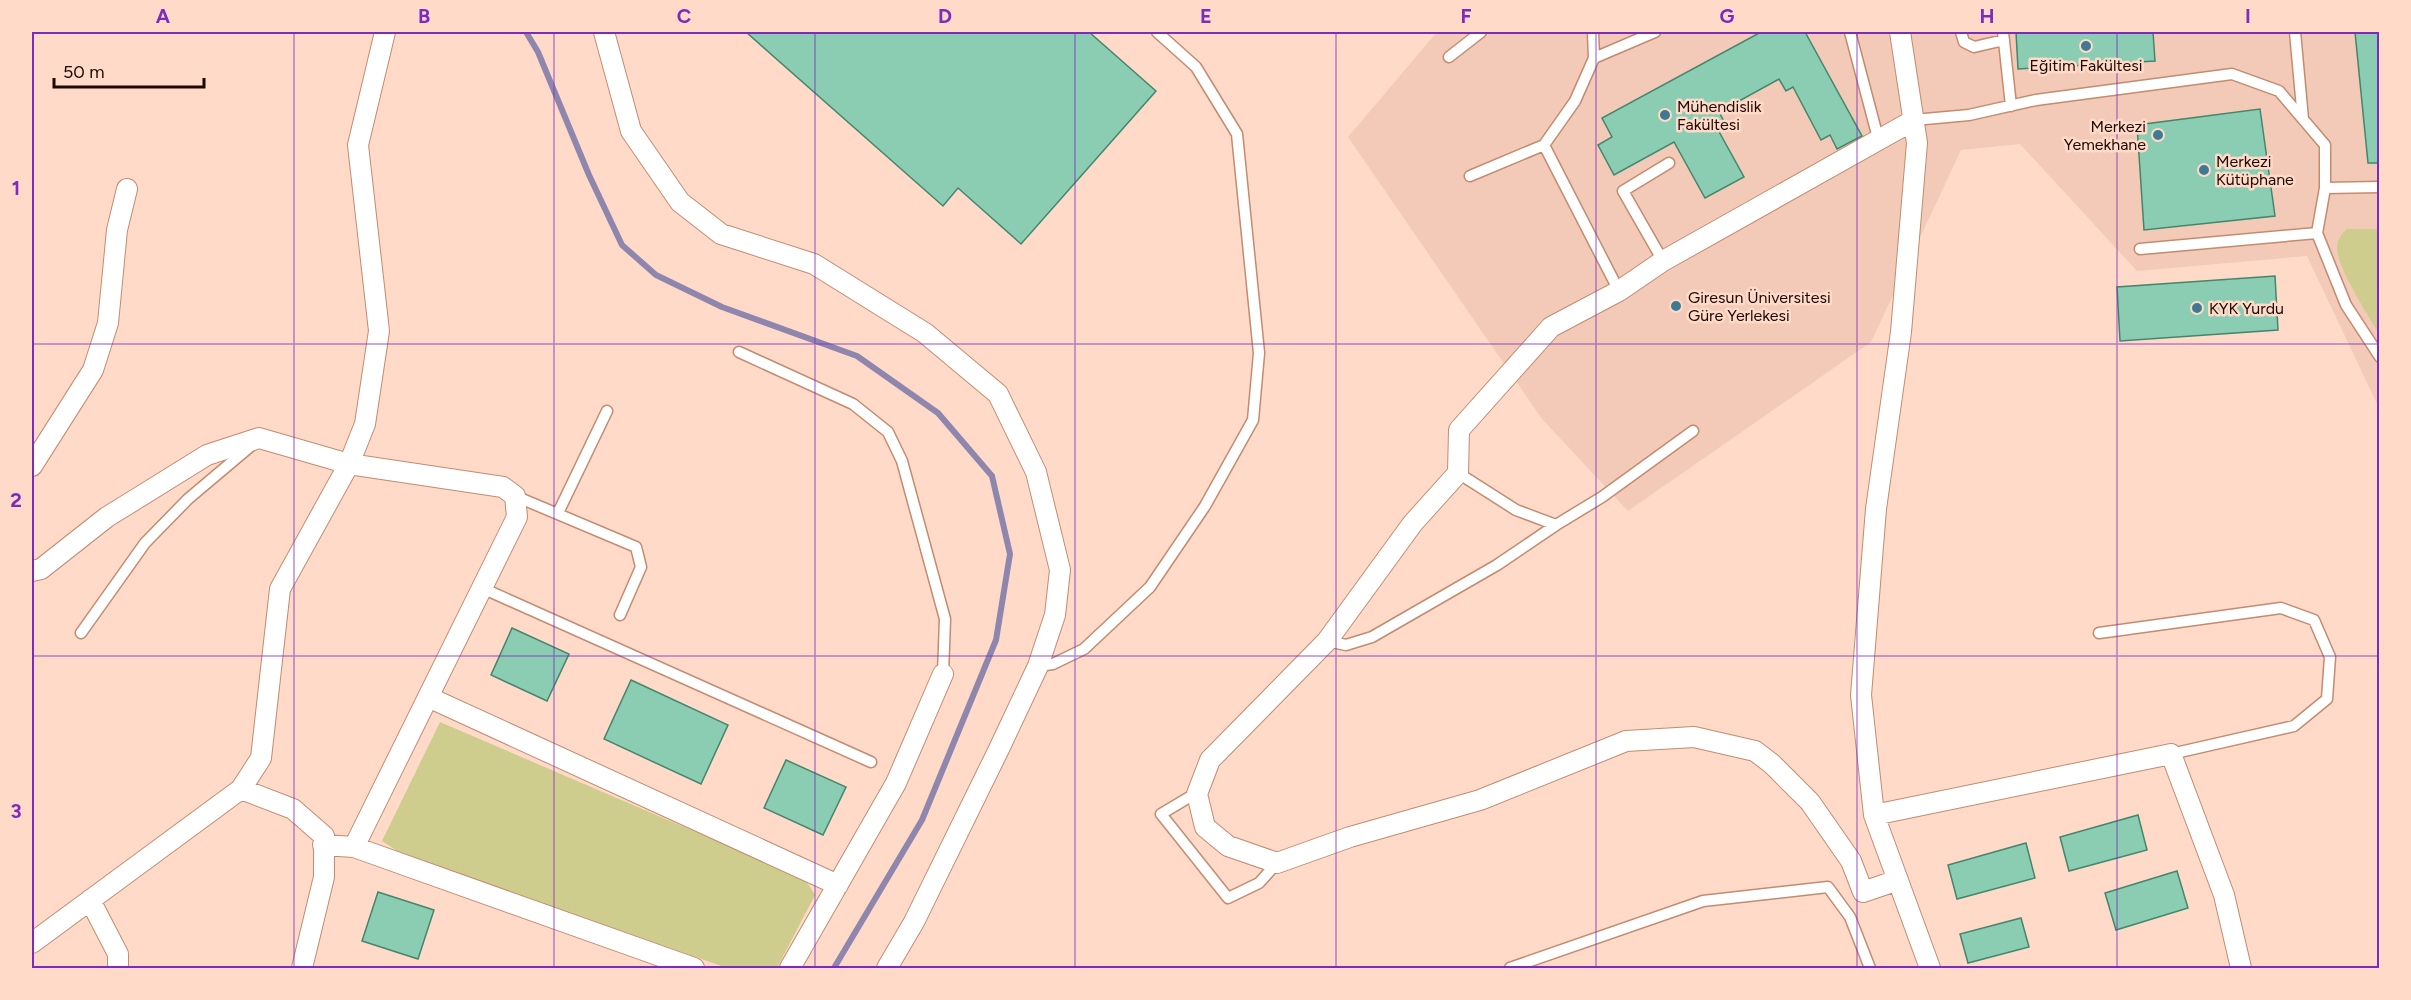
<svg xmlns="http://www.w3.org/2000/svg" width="2411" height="1000" viewBox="0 0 2411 1000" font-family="Figtree,sans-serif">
<rect width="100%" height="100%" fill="#ffdac9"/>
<path fill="#f2cab7" d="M1437 32H2379V408L2307 256 2137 271 2020 144 1961 150 1871 342 1628 511 1542 419 1348 137Z"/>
<path fill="#cfcd8d" d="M2347 229H2379V333C2368 316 2338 268 2337 249 2337 240 2341 234 2347 229Z
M440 722 805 879 815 895 777 968H727L402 854 382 841Z"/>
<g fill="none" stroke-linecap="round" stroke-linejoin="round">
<path stroke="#8e86ad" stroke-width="6" d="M526 32 538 52 589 175 622 245 656 275 722 307 857 356 938 413 992 476 1010 554 996 640 922 820 834 968"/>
</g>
<path fill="#8acdb2" stroke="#44866d" stroke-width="1.5" d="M746 32H1089L1156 91 1021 244 958 188 943 206Z
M1761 32H1805L1862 136 1837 149 1830 135 1821 140 1793 87 1786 91 1779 79 1719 112 1725 123 1717 128 1744 177 1705 198 1674 142 1614 175 1598 145 1612 137 1602 118Z
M2016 32H2153L2155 61 2018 69Z
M2355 32H2379V163H2368Z
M2260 109 2275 216 2144 230 2137 125Z
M2275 276 2278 330 2120 341 2117 287Z
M512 628 569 654 547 701 491 675Z
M631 680 728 725 701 784 604 739Z
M786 760 846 787 823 835 764 808Z
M2138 815 2147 850 2069 871 2060 837Z
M2026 843 2035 878 1957 899 1948 865Z
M2177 871 2188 908 2116 930 2105 893Z
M378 892 434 910 418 959 362 941Z
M2021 918 2029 947 1968 963 1960 934Z"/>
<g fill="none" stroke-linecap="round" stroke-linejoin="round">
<defs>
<path id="lane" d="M1593 32 1594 58 1575 101 1544 145 1619 291
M1850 32 1878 138
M1961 32 1964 42 1974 47 2004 40
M2003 32 2011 106
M2295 32 2303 119
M1449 57 1481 32
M1594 58 1655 32
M1914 120 1969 115 2036 100 2232 74 2279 91 2325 145V188L2380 187
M1470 176 1544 145
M2325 188 2317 233 2346 305 2380 357
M2140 249 2317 233
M1663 261 1623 191 1669 163
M739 352 853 404 888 432 902 461 945 619 943 674
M1458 473 1516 510 1556 525 1602 497 1693 431
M515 496 636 547 641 567 620 615
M558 513 607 411
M482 588 871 762
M81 633 145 543 188 499 252 445
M2099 633 2281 608 2314 620 2330 657 2327 699 2294 726 2171 754
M1327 641 1346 645 1372 637 1497 565 1556 525
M1038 666 1053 664 1084 649 1150 587 1205 506 1253 420 1259 353 1237 134 1196 67 1157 32
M1198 792 1161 814 1228 898 1259 883 1277 863
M1510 968 1703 901 1828 887 1850 917 1870 968"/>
<path id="street" d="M604 32 631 131 680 202 721 234 814 264 925 333 998 394 1036 472 1060 570 1055 615 1038 666 998 751 914 922 887 968
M1900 32 1917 143 1901 332 1876 509 1861 695 1874 815 1930 968
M32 466 93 370 108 323 117 230 127 189
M32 571 41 569 107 517 207 455 259 438 349 464 503 487 515 496 517 517 354 847
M428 697 838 885
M241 789 293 809 324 836V877L302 968
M1874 815 2171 754 2224 895 2241 968
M323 845 354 847 694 968
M1898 880 1863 892 1851 861 1810 802 1772 764 1755 751 1694 737 1626 741 1480 800 1350 837 1277 863 1228 846 1205 827 1197 794 1210 760 1327 641 1413 523 1458 473 1459 430 1551 327 1619 291 1663 261 1914 120
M90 900 118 954V968
M32 943 241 789 261 758 280 589 349 464 365 424 379 331 358 145 385 32
M790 968 896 783 943 674"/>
</defs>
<use href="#lane" stroke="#c38b70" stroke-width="13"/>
<use href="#street" stroke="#c38b70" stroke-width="22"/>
<use href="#lane" stroke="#fff" stroke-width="10"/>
<use href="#street" stroke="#fff" stroke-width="20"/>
</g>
<path fill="none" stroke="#7b2cbf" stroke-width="1.5" stroke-opacity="0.55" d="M294 32V968M554 32V968M815 32V968M1075 32V968M1336 32V968M1596 32V968M1857 32V968M2117 32V968M32 344H2380M32 656H2380"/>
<g fill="#3f7a92" stroke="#ffdac9" stroke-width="2">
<circle cx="2086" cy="46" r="6"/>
<circle cx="1665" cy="115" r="6"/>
<circle cx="2158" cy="135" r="6"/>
<circle cx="2204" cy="170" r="6"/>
<circle cx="1676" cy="306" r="6"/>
<circle cx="2197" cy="308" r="6"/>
</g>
<g text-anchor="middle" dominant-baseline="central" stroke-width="5" stroke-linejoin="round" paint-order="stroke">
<g font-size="16" fill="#1d0902" stroke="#ffdac9" text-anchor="start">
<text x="2086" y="65" text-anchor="middle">Eğitim Fakültesi</text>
<text x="1677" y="106">Mühendislik<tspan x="1677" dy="18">Fakültesi</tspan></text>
<text x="2146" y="126" text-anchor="end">Merkezi<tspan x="2146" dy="18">Yemekhane</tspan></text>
<text x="2216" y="161">Merkezi<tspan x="2216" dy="18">Kütüphane</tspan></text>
<text x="1688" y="297">Giresun Üniversitesi<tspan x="1688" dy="18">Güre Yerlekesi</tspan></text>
<text x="2209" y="308">KYK Yurdu</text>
</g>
</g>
<rect width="2411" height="1000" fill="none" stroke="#ffdac9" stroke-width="66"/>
<path d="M54 78v9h150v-9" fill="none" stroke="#1d0902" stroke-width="3"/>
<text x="63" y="78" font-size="18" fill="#1d0902" stroke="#ffdac9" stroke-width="4.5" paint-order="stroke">50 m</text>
<rect x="33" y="33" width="2345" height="934" fill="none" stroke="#7b2cbf" stroke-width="2"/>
<g font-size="20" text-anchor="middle" font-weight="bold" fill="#7b2cbf">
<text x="163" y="23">A</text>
<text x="424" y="23">B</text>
<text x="684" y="23">C</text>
<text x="945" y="23">D</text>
<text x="1206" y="23">E</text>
<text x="1466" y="23">F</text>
<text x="1727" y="23">G</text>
<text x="1987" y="23">H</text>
<text x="2248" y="23">I</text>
<text x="16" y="195">1</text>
<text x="16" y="507">2</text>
<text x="16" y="818">3</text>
</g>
</svg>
